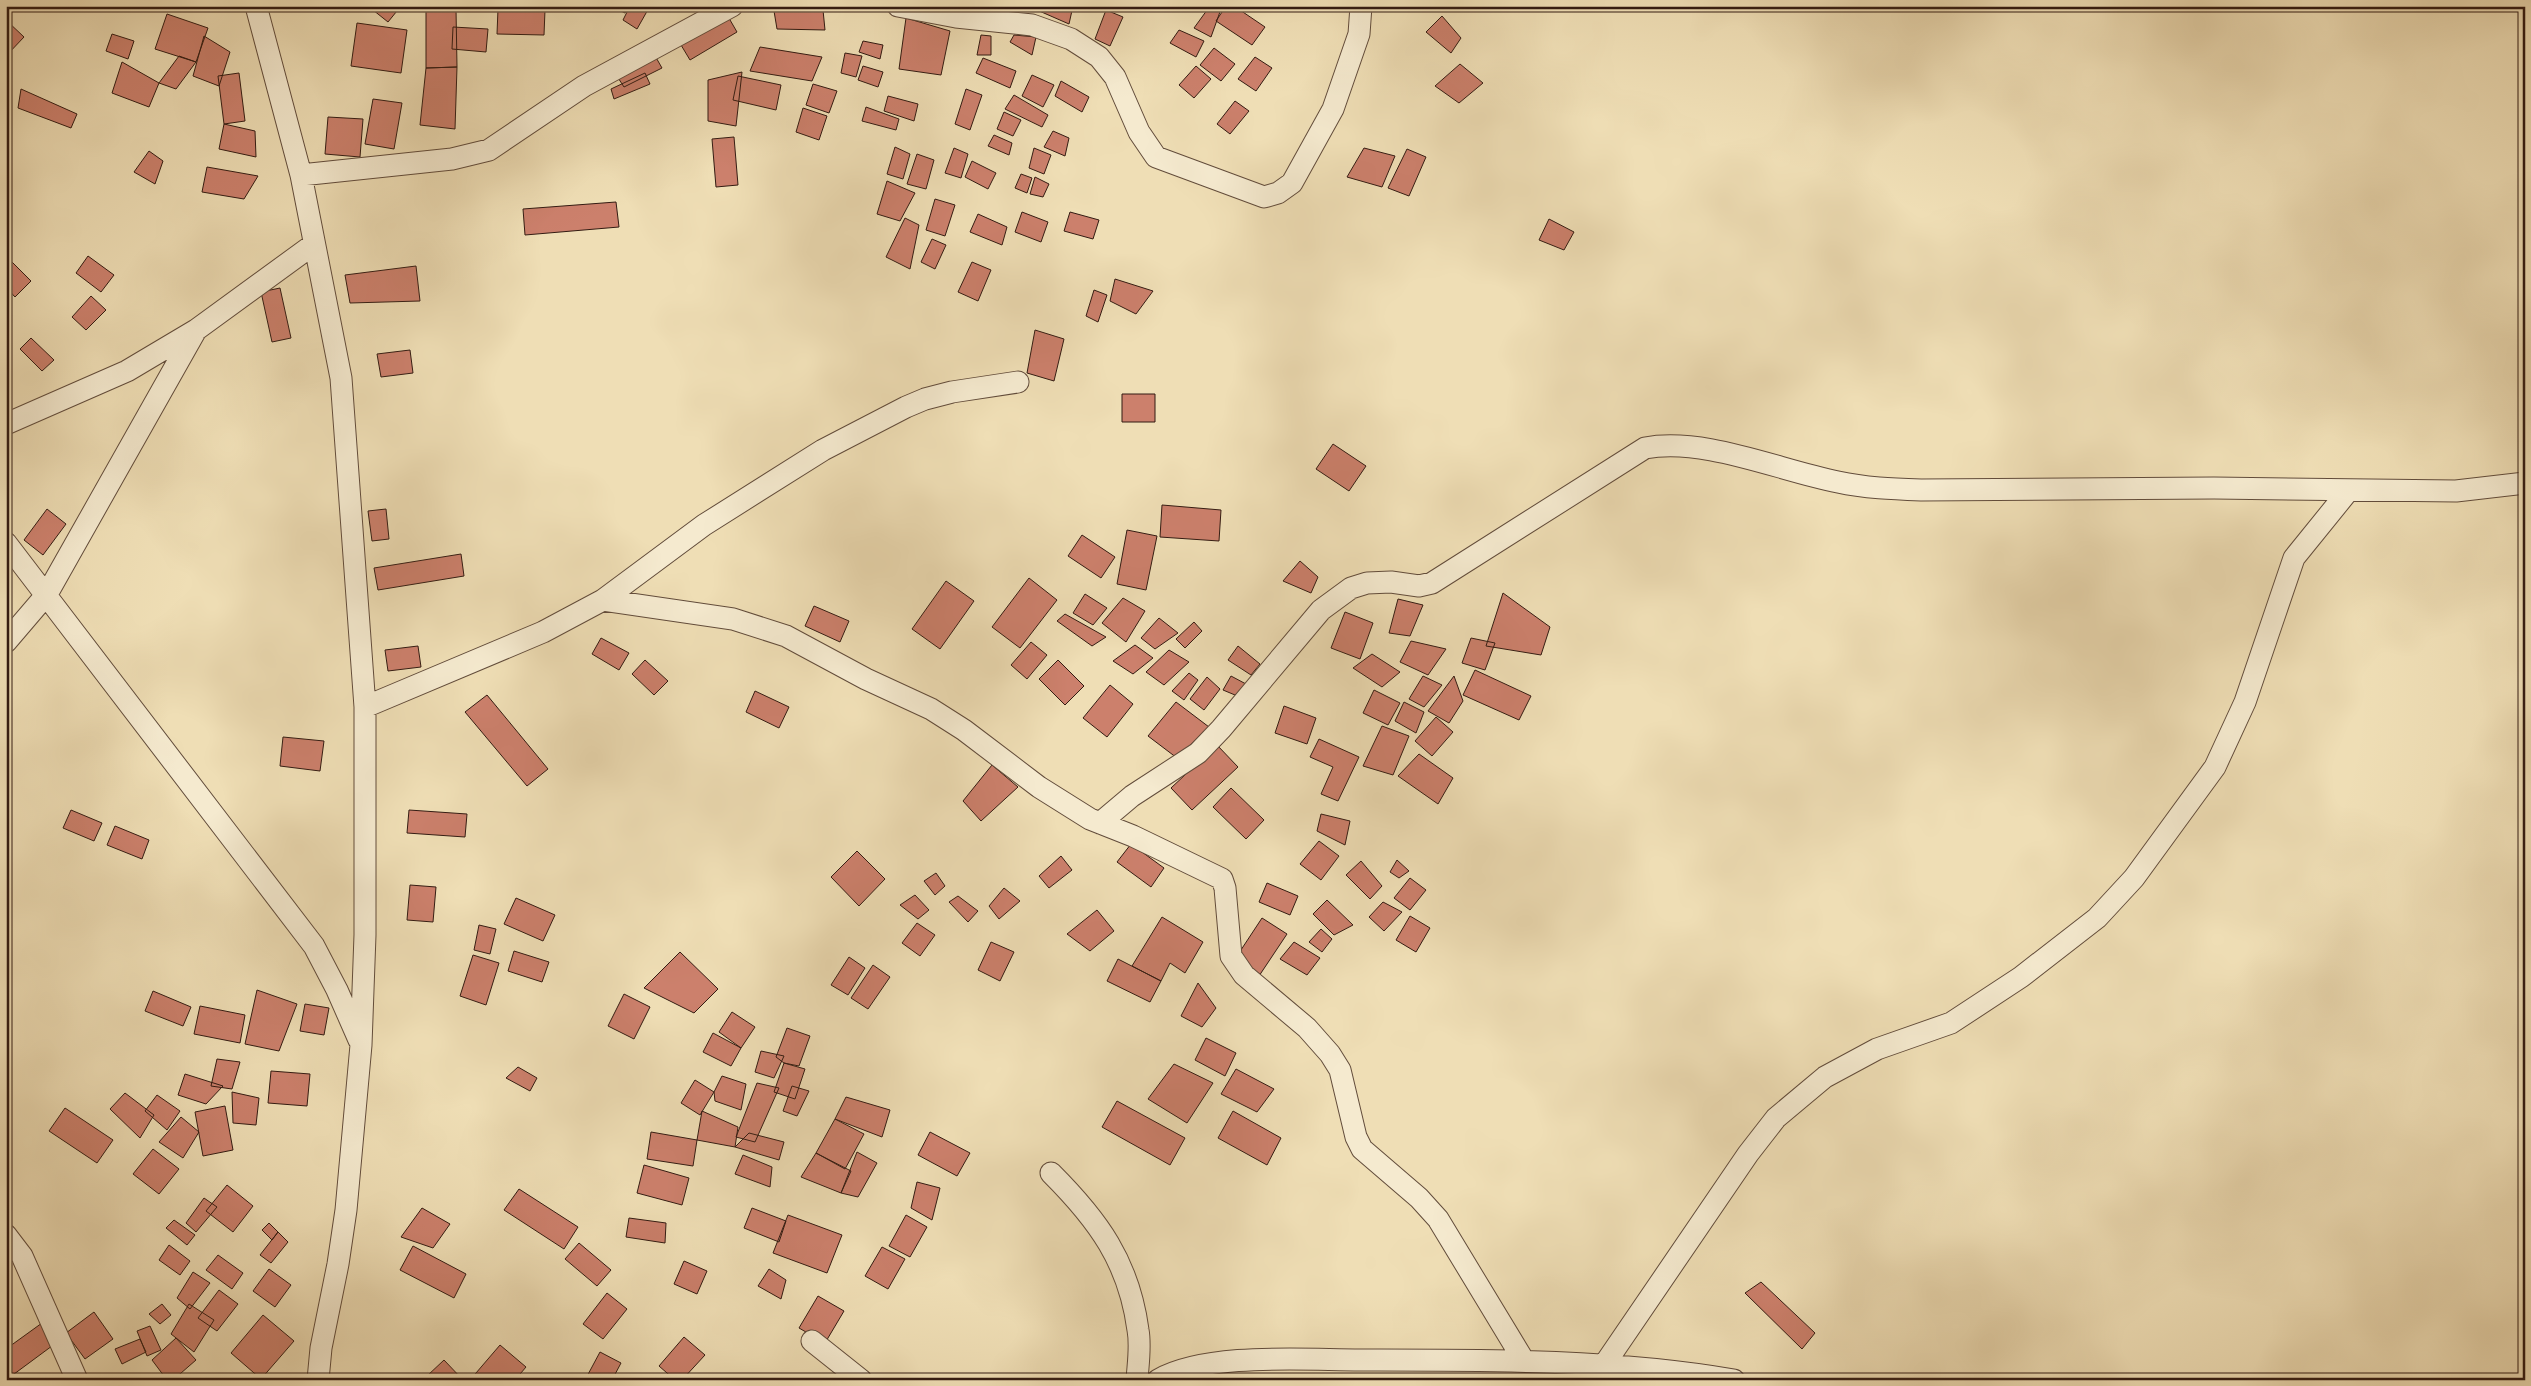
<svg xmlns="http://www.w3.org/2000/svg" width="2531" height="1386" viewBox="0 0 2531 1386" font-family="'Libre Bodoni',serif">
<rect width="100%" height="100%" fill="#efdeb5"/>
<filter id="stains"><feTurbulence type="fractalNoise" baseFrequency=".004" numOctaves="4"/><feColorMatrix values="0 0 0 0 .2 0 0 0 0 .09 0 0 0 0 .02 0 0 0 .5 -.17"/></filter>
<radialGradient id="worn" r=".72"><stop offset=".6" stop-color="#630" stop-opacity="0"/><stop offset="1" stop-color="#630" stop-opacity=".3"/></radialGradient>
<path fill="#cc806c" stroke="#331b12" d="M368 6H401L388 22Z
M611 6H629L625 13Z
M630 6H650L637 29 623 20Z
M1039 6H1073L1069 24 1037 10Z
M1210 6 1221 9 1211 37 1194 28Z
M1226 6H1234L1265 27 1252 45 1216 21Z
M426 9H456L457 67 426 68Z
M498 9 545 10 544 35 497 34Z
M823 10 825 30 777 29 774 11Z
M1106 10 1123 17 1110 46 1095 39Z
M726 13 737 32 690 60 678 40Z
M167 14 208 28 196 62 155 49Z
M1442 16 1461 38 1451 53 1426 32Z
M906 18 950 31 941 75 899 69Z
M6 20 24 37 6 56Z
M357 23 407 30 401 73 351 66Z
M453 27 488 29 486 52 452 49Z
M1179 30 1204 41 1196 57 1170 43Z
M112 34 134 41 128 59 106 51Z
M981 35 991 36V55H977Z
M1014 35 1036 37 1032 55 1010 42Z
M204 36 230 52 219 86 193 76Z
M863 41 883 45 880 59 859 52Z
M760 47 822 57 812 81 750 71Z
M1214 48 1235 64 1221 81 1200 65Z
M845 53 862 56 856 77 841 73Z
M654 54 662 68 624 87 613 70Z
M179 56 196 62 176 89 159 83Z
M1255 57 1272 68 1256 91 1238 79Z
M983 58 1016 71 1010 88 976 73Z
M122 62 159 83 149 107 112 93Z
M1460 64 1483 83 1459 103 1435 86Z
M863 66 883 72 878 87 858 80Z
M1196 66 1211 79 1194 98 1179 85Z
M457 67 455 129 420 125 426 68Z
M742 72 736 126 708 121V80Z
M239 73 245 121 224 124 218 76Z
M645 73 650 84 614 99 611 89Z
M1032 75 1054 85 1043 107 1022 96Z
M738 76 781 85 776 110 733 100Z
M1061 81 1089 97 1082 112 1055 96Z
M813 84 837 91 829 113 806 105Z
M21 89 77 114 71 128 18 108Z
M966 89 982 95 970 130 955 124Z
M1014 95 1048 115 1042 127 1005 109Z
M888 96 918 104 914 121 884 111Z
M373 99 402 103 394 149 365 144Z
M1235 101 1249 111 1230 134 1217 124Z
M866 107 899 119 896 130 862 121Z
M803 108 827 116 819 140 796 132Z
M1004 112 1021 120 1013 136 997 129Z
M328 117 363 119 360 157 325 154Z
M224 124 255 131 256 157 219 149Z
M1053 131 1069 138 1065 156 1044 147Z
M994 135 1012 143 1009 155 988 146Z
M734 137 738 185 716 187 712 139Z
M895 147 910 154 903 179 887 174Z
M954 148 968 154 961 178 945 173Z
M1034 148 1051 155 1044 174 1029 168Z
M1364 148 1395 156 1382 187 1347 177Z
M1407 149 1426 157 1409 196 1388 188Z
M149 151 163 161 155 184 134 172Z
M917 154 934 160 926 189 907 184Z
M972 161 996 173 988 189 965 177Z
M207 167 258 176 244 199 202 192Z
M1021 174 1032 178 1027 193 1015 188Z
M1035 177 1049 184 1043 197 1030 194Z
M887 181 915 193 900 221 877 214Z
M935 199 955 205 945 236 926 230Z
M616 202 619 227 525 235 523 209Z
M1022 212 1048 222 1041 242 1015 232Z
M1070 212 1099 220 1093 239 1064 231Z
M978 214 1007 227 1002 245 970 232Z
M905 218 919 225 910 269 886 257Z
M1549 219 1574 232 1564 250 1539 240Z
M932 239 946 245 935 269 921 262Z
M6 256 31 281 15 297 6 287Z
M88 256 114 275 101 292 76 273Z
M972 262 991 270 978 301 958 292Z
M416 266 420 301 350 303 345 275Z
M1115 279 1153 291 1136 314 1110 301Z
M280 288 291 338 272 342 261 292Z
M1094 290 1107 295 1098 322 1086 316Z
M91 296 106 310 86 330 72 317Z
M1035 330 1064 339 1054 381 1027 373Z
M31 338 54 360 42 371 20 349Z
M410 350 413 373 381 377 377 354Z
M1122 394H1155V422H1122Z
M1333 444 1366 466 1349 491 1316 469Z
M1162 505 1221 510 1219 541 1160 537Z
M47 509 66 524 43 555 24 540Z
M386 509 389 539 372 541 368 511Z
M1127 530 1157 536 1146 590 1117 584Z
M1082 535 1115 557 1101 578 1068 556Z
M461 554 464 576 378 590 374 568Z
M1300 561 1318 577 1311 593 1283 581Z
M1029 578 1057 600 1020 648 992 627Z
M946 581 974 601 940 649 912 629Z
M1503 593 1550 627 1541 655 1486 646Z
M1085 594 1107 608 1093 625 1073 613Z
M1123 598 1145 611 1126 642 1102 623Z
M1398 599 1423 605 1410 636 1389 633Z
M814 606 849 621 840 642 805 626Z
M1345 612 1373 623 1360 659 1331 648Z
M1065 614 1106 637 1092 646 1057 621Z
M1159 618 1178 633 1155 649 1141 638Z
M1194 622 1202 631 1185 648 1176 639Z
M601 638 629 653 619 670 592 654Z
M1471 638 1495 643 1485 670 1462 663Z
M1411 641 1446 649 1428 675 1400 662Z
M1031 642 1047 655 1027 679 1011 665Z
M1135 645 1153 658 1133 674 1113 661Z
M418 646 421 667 388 671 385 650Z
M1238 646 1260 664 1251 675 1228 660Z
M1169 650 1189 662 1164 685 1146 672Z
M1372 654 1400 672 1382 687 1353 668Z
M645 660 668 681 654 695 632 674Z
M1058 660 1084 686 1065 705 1039 679Z
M1475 670 1531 696 1519 720 1463 695Z
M1189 673 1198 680 1184 700 1172 691Z
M1231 676 1246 684 1235 695 1223 690Z
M1423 676 1442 685 1424 707 1409 699Z
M1454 676 1463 701 1449 723 1428 711Z
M1207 677 1220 689 1204 710 1190 699Z
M1110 685 1133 704 1107 737 1083 718Z
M1374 690 1400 703 1388 725 1363 713Z
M755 691 789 707 779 728 746 712Z
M487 695 548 769 527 786 465 712Z
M1176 702 1209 727 1177 758 1148 736Z
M1404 702 1424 712 1416 733 1395 721Z
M1284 706 1316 718 1307 744 1275 733Z
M1436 717 1453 732 1432 756 1415 741Z
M1382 726 1409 736 1393 775 1363 766Z
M283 737 324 741 320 771 280 766Z
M1319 739 1359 757 1338 801 1321 794 1333 767 1310 757Z
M1217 745 1238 767 1192 810 1171 788Z
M1419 754 1453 778 1438 804 1398 776Z
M992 765 1018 787 981 821 963 801Z
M1231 788 1264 820 1246 839 1213 807Z
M71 810 102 823 94 841 63 828Z
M409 810 467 814 465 837 407 833Z
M1321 814 1350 821 1345 845 1317 831Z
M115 826 149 840 142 859 107 845Z
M1319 841 1339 856 1321 880 1300 864Z
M1131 844 1164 868 1151 887 1117 862Z
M857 851 885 879 859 906 831 877Z
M1061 856 1072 870 1049 888 1039 876Z
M1397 860 1409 871 1399 878 1390 872Z
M1361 861 1382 886 1370 899 1346 875Z
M936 873 945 886 935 895 924 881Z
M1410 878 1426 890 1410 910 1394 898Z
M1267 883 1298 896 1290 915 1259 902Z
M410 885 436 887 433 922 407 920Z
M1004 888 1020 901 999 919 989 906Z
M915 895 929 910 918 919 900 905Z
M958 896 978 911 968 922 949 902Z
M516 898 555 915 543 941 504 924Z
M1327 900 1353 925 1334 935 1313 914Z
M1383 902 1402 912 1384 931 1369 917Z
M1097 910 1114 931 1090 951 1067 934Z
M1410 916 1430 928 1416 952 1396 940Z
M1162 917 1203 942 1185 973 1170 963 1161 981 1132 966Z
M1262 918 1287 934 1259 976 1235 959Z
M917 923 935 935 920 956 902 943Z
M479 925 496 929 490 954 474 950Z
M1321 929 1332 939 1322 952 1309 942Z
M991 942 1014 952 1000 981 978 970Z
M1294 942 1320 958 1307 975 1280 959Z
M514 951 549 962 542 982 508 971Z
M680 952 718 989 694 1013 644 988Z
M473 955 499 963 486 1005 460 996Z
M849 957 865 968 848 995 831 985Z
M1118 959 1161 981 1150 1002 1107 981Z
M873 965 890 977 868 1009 851 998Z
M1198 983 1216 1008 1202 1027 1181 1016Z
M257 990 297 1004 279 1051 245 1044Z
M153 991 191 1007 183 1026 145 1011Z
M624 994 650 1007 634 1039 608 1026Z
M305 1004 329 1008 324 1035 300 1031Z
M200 1006 245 1015 240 1043 194 1034Z
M732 1012 755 1027 741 1048 719 1032Z
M787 1028 810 1036 799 1066 784 1063 776 1057Z
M713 1033 741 1048 731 1066 703 1052Z
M1206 1038 1236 1053 1225 1076 1195 1060Z
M761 1051 784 1056 774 1078 755 1072Z
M217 1059 240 1062 232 1089 211 1086Z
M784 1063 805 1069 795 1099 774 1092Z
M1174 1064 1213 1083 1187 1123 1148 1099Z
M518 1067 537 1078 530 1091 506 1078Z
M1236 1069 1274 1089 1257 1112 1221 1094Z
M271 1071 310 1074 307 1106 268 1103Z
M185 1074 223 1086 206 1104 178 1095Z
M722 1076 746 1084 741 1110 715 1101 714 1092Z
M695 1080 714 1092 700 1115 681 1103Z
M757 1083 779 1088 755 1142 736 1137Z
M792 1086 809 1091 797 1116 783 1111Z
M232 1092 259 1098 256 1125 233 1123Z
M125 1093 154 1115 140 1138 110 1109Z
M157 1095 180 1111 167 1130 145 1111Z
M846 1097 890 1110 882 1137 835 1119Z
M1117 1101 1185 1138 1170 1165 1102 1127Z
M225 1106 233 1150 203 1156 195 1112Z
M65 1108 113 1140 97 1163 49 1131Z
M702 1111 738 1127 735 1147 697 1140Z
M1233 1111 1281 1138 1267 1165 1218 1138Z
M181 1117 199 1132 183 1158 159 1142Z
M835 1119 864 1134 845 1169 816 1153Z
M651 1132 697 1140 693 1166 647 1159Z
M930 1132 970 1153 957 1176 918 1155Z
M749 1133 784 1142 779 1160 735 1147Z
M153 1149 179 1169 159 1194 133 1174Z
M857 1152 877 1163 858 1197 841 1193Z
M816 1153 851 1171 841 1193 801 1177Z
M743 1155 772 1167 770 1187 735 1174Z
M644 1165 689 1178 682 1205 637 1193Z
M917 1182 940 1188 932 1220 911 1208Z
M227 1185 253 1206 233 1232 206 1211Z
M519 1189 578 1227 564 1249 504 1210Z
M204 1198 217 1207 196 1232 186 1223Z
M422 1208 450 1224 433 1248 401 1237Z
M752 1208 786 1221 779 1242 744 1228Z
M788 1215 842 1235 827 1273 773 1253Z
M906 1215 927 1227 910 1257 889 1246Z
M629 1218 666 1223 665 1243 626 1237Z
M174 1220 195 1235 187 1245 166 1228Z
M269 1223 278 1232 272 1240 262 1230Z
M278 1232 288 1242 271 1263 260 1255Z
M579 1243 611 1270 597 1286 565 1259Z
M169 1245 190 1261 180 1275 159 1260Z
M413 1246 466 1274 454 1298 400 1270Z
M882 1247 905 1259 888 1289 865 1276Z
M218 1255 243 1273 232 1289 206 1270Z
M684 1261 707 1271 697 1294 674 1284Z
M269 1269 291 1285 275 1307 253 1291Z
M769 1269 786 1280 781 1299 758 1286Z
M193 1272 210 1283 190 1309 177 1298Z
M1761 1282 1815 1333 1802 1349 1745 1293Z
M219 1290 238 1304 217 1331 198 1318Z
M607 1293 627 1309 603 1339 583 1324Z
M818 1296 844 1311 825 1343 799 1328Z
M162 1304 171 1315 160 1324 149 1314Z
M189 1304 214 1320 194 1352 171 1334Z
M94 1312 113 1339 85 1359 66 1333Z
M263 1315 294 1341 261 1379 231 1353Z
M42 1323 56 1343 6 1380V1349Z
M150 1326 161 1350 147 1356 137 1331Z
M684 1337 705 1355 682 1380H675L659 1366Z
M176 1338 196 1360 173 1380H167L152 1360Z
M140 1339 146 1352 122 1364 115 1349Z
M500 1345 526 1367 515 1380H470Z
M600 1352 621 1363 612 1380H585Z
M444 1360 463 1380H431L427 1376Z"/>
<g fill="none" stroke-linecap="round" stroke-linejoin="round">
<defs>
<path id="minor" d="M256 6 301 175 341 378 365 707V935L361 1045 346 1210 338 1264 321 1348 318 1380
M898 6 956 17 1032 25 1071 39 1099 57 1115 77 1139 132 1156 157 1264 197 1278 193 1292 183 1333 109 1359 34 1361 6
M301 175 452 159 489 150 584 86 732 6
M6 424 127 371 196 330 314 244
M6 543 314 946 337 990 359 1040
M603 600 733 619 786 636 866 679 931 709 964 730 1039 787 1090 819 1133 836 1222 879 1225 888 1231 956 1244 975 1307 1028 1330 1054 1340 1070 1356 1137 1362 1149 1419 1198 1438 1219 1524 1361
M6 642 47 594 196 330
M365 707 543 632 603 600 704 525 823 450 906 407 925 399 952 392 1018 382
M1100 823 1132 796 1198 753 1221 729 1321 610 1351 588 1367 583 1391 582 1419 586 1432 583 1645 448C1704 437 1778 470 1838 482 1865 488 1893 489 1921 490L2214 488 2456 491 2525 483
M1051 1173C1098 1220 1129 1262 1138 1330 1141 1346 1138 1364 1137 1380
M6 1235 22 1256 77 1380
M812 1341 861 1380
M1604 1365 1748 1154 1776 1118 1825 1077 1877 1049 1951 1023 2021 977 2097 918 2134 878 2215 767 2245 702 2294 558 2349 490
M1158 1380C1207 1352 1305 1360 1360 1360 1485 1360 1611 1359 1734 1380"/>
</defs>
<use href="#minor" stroke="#624c3b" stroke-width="23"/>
<use href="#minor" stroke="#f5eacf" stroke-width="21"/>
</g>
<rect width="2531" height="1386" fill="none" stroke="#efdeb5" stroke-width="25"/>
<rect x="8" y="8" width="2516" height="1371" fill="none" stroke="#331b12" stroke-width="2.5"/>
<rect x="12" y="12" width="2506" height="1361" fill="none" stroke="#331b12"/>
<rect width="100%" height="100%" filter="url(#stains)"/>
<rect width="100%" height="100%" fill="url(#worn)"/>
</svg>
